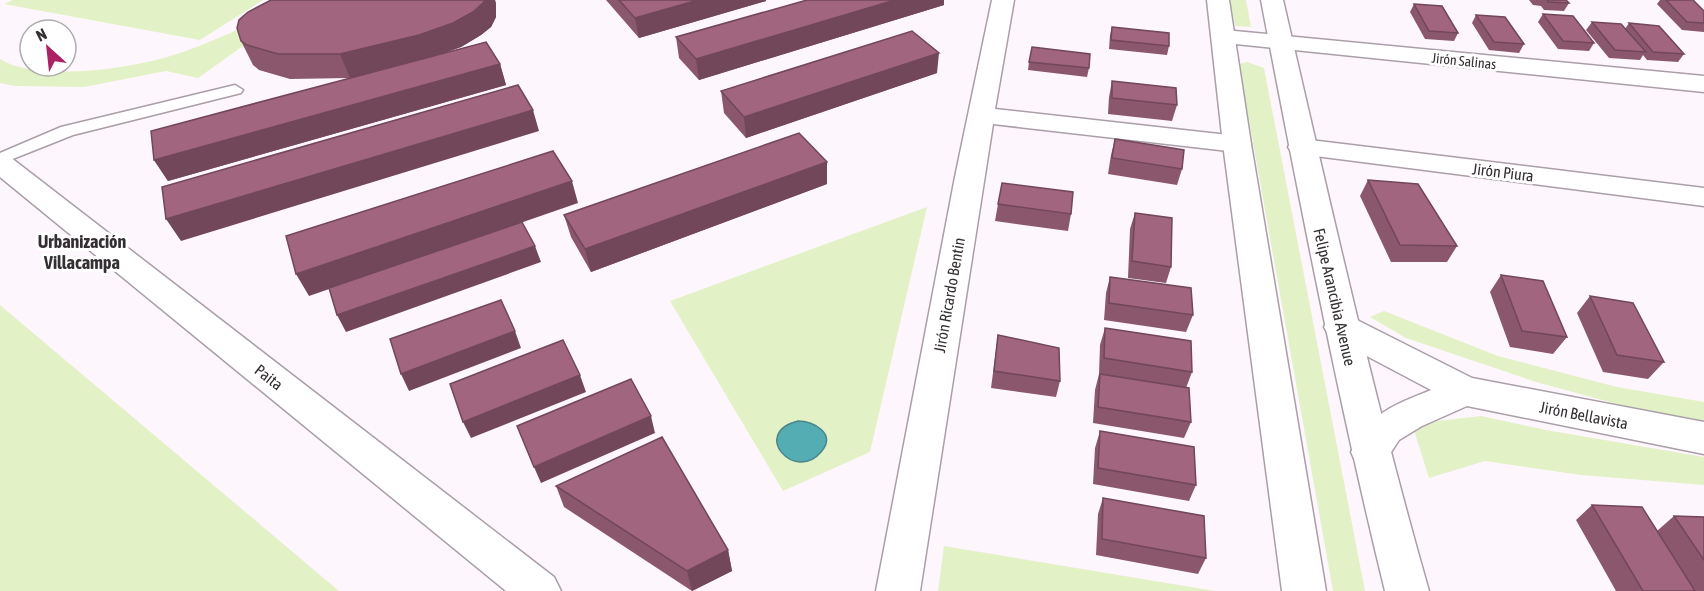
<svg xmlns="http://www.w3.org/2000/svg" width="1704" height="591" viewBox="0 0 1704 591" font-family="'Asap Condensed',sans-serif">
<rect width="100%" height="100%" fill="#fef6fd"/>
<path fill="#e3f1c6" d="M13 0H263L200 40 4 4Z
M1230 0H1246L1251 27 1235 26Z
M248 25 253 39 198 78 166 71 84 87 15 86 0 83V59C36 82 126 69 167 57 195 49 221 37 248 25Z
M1247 62 1264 68 1365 591H1333L1239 64Z
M927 207 870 452 783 491 670 301Z
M0 305 339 591H0Z
M1384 311 1498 356 1617 387 1704 402V424L1650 413 1536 382 1406 338 1370 317Z
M1481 416 1546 430 1704 457V485L1581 475 1485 461 1429 478 1412 424Z
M944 546 1215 591H938Z"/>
<path fill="#54adb3" stroke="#4a878d" stroke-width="1.5" d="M798 421C814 421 837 434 821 452 795 483 750 433 798 421Z"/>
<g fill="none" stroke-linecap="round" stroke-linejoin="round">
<defs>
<path id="lane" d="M235 85 243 90 241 93 73 135 0 164V153L61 127Z"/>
<path id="street" d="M992 0H1014L995 109 1237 136 1247 138 1251 144 1247 150 1237 152 993 124 920 591H876L955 177Z
M1224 30 1704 76V92L1216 42 1212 37 1216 32Z
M1302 139 1704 188V206L1292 153 1288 147 1292 141Z
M0 154 10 157 554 577 561 591H506L0 177Z
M1341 315 1353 318 1472 378 1704 422V454L1467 406 1422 426 1399 440 1384 463 1370 468 1356 463 1351 452C1371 412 1392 406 1431 390L1329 336 1324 327 1329 318Z"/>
<path id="secondary" d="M1207 0H1229L1251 144 1326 591H1282L1223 144Z
M1261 0H1283C1329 198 1373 396 1429 591H1385C1337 395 1299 198 1261 0Z"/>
</defs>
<use href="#lane" stroke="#aa9ea9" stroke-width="3"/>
<use href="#street" stroke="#aa9ea9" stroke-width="3"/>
<use href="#secondary" stroke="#aa9ea9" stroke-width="3"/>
<use href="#lane" fill="#fff" fill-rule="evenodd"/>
<use href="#street" fill="#fff" fill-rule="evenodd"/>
<use href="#secondary" fill="#fff" fill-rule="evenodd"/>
</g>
<path fill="#8a576d" d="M271 0H495L496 4V17L491 27 481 35 461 47 441 54 500 64 506 85 168 181 154 160 350 78 290 79 259 70 253 65 241 41Z
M606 0H766V1L639 38Z
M807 0H944V5L699 80 679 58 676 37Z
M1529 0H1566L1569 3 1564 11 1544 10 1541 6 1533 5Z
M1660 0H1693L1704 23V32L1682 30 1657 4Z
M1414 4 1458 33 1454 41 1425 39 1410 12Z
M1543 14 1594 43 1589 51 1558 49 1538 22Z
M1476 15 1524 44 1519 53 1489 50 1472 23Z
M1592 22 1625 29 1629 23 1684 54 1678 62 1647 60 1643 55 1640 60 1609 58 1586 30Z
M1112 27 1169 46 1167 55 1109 49 1110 35Z
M1029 62 1089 68 1087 77 1028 70Z
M937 73 746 138 724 113 721 91Z
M1112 81 1177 105 1172 121 1108 114 1109 97Z
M1115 139 1182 169 1177 185 1108 174 1111 155Z
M1368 180 1457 246 1447 262H1391L1360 196Z
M827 184 591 272 571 237 564 215Z
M998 204 1071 214 1068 231 995 221Z
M1135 213 1171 267 1166 283 1128 278 1130 229Z
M1501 275 1567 337 1553 354 1510 347 1490 292Z
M1110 277 1193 315 1186 332 1104 320 1106 293Z
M1590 296 1664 362 1648 379 1603 372 1577 313Z
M1105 328 1192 372 1186 388 1191 422 1184 438 1093 423 1095 390 1099 374 1100 345Z
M998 335 1060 381 1056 397 991 388Z
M1100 431 1196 485 1189 501 1093 484 1095 448Z
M556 486 728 550 732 571 692 591 564 507Z
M1103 498 1206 558 1198 574 1096 555 1098 514Z
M1592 505 1657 531 1674 516 1704 517V591H1616L1576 520Z"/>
<path fill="#714759" d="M485 0H495L496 4V17L491 27 481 35 461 47 427 59 350 78 340 54Z
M698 0H766V1L639 38 635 18Z
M895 0H944V5L699 80 696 59Z
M939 53 937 73 746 138 744 117Z
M500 64 506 85 168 181 154 160Z
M533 110 539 131 181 241 166 219Z
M827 162V184L591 272 585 249Z
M572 181 578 203 309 296 296 274Z
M535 246 541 262 346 332 337 315Z
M515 331 521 348 409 391 401 374Z
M580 375 586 392 471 438 463 422Z
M651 416 655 433 541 483 534 467Z
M728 550 732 571 692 591 687 571Z"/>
<path fill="#a1657f" stroke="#714759" stroke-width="1.5" d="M271 0H485L483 3 473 12 453 23 419 35 340 54H278L247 45 241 41 237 28 239 20 248 12Z
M619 0H698L635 18Z
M807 0H895L696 59 676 37Z
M1547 0H1566L1569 3 1548 2Z
M1666 0H1693L1704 11V23L1687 22Z
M1414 4 1442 6 1458 33 1429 31Z
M1543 14 1573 16 1594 43 1563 41Z
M1476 15 1505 17 1524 44 1494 42Z
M1592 22 1621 24 1646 52 1615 50Z
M1629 23 1659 26 1684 54 1653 52Z
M1112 27 1169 33V46L1111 40Z
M912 31 939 53 744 117 721 91Z
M486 42 500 64 154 160 151 131Z
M1032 47 1090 54 1089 68 1029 62Z
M1112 81 1176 88 1177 105 1112 98Z
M518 85 533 110 166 219 162 187Z
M799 133 827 162 585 249 564 215Z
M1115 139 1184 150 1182 169 1112 158Z
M553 151 572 181 296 274 286 236Z
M1368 180 1418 184 1457 246 1400 245Z
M1002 183 1073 192 1071 214 998 204Z
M1135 213 1172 218 1171 267 1132 261Z
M522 222 535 246 337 315 329 288Z
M1501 275 1543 281 1567 337 1522 331Z
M1110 277 1191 288 1193 315 1109 303Z
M1590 296 1633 303 1664 362 1617 355Z
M501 300 515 331 401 374 390 339Z
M1105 328 1191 341 1192 372 1104 358Z
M998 335 1059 348 1060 381 994 371Z
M563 340 580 375 463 422 450 384Z
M1100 374 1189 388 1191 422 1098 407Z
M631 379 651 416 534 467 517 426Z
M1100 431 1194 447 1196 485 1098 468Z
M662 437 728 550 687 571 556 486Z
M1103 498 1204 516 1206 558 1102 539Z
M1592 505 1642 507 1695 591H1643Z
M1674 516 1704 517V560Z"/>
<g text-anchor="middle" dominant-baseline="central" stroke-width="6" stroke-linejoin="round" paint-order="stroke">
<g font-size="14" fill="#342f33" stroke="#fff">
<text transform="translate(1464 61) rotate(6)">Jirón Salinas</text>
</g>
<g font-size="16" fill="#342f33" stroke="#fff">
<text transform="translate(1503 172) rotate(7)">Jirón Piura</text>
<text transform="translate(949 295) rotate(-80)">Jirón Ricardo Bentin</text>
<text transform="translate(1335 297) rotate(77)">Felipe Arancibia Avenue</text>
<text transform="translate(269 377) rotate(38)">Paita</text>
<text transform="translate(1584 415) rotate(11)">Jirón Bellavista</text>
</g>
<g font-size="18" font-weight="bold" fill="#342f33" stroke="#fff">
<text x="82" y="241">Urbanización<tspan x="82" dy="21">Villacampa</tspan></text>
</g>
</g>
<g transform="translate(48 48) rotate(333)"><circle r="28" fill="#ffffff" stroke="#aeacad" stroke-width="1.5"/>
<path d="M0-4.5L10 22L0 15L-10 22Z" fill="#ab2163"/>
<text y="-9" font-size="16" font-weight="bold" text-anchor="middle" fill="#342f33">N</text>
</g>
</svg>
